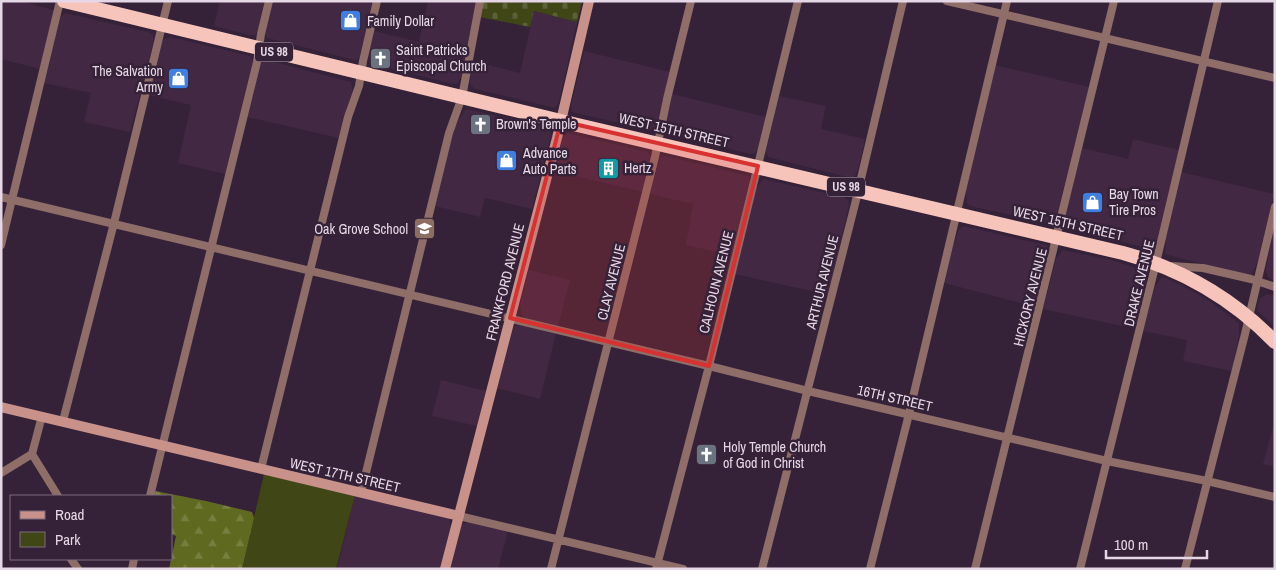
<svg xmlns="http://www.w3.org/2000/svg" width="1276" height="570" viewBox="0 0 1276 570" font-family="'Archivo Narrow',sans-serif">
<defs>
<pattern id="forest-firs" width="22" height="20" patternUnits="userSpaceOnUse" patternTransform="scale(1.25)"><rect width="22" height="20" fill="#606920"/><path d="M5 1l3.5 6h-7zM16 11l3.5 6h-7z" fill="#777e40"/></pattern>
<pattern id="cemetery-stones" width="16" height="16" patternUnits="userSpaceOnUse" patternTransform="scale(1.25)"><rect width="16" height="16" fill="#404616"/><path d="M2 7V4a2 2 0 0 1 4 0v3zM10 15v-3a2 2 0 0 1 4 0v3z" fill="#5b6038"/></pattern>
</defs>
<rect width="100%" height="100%" fill="#362238"/>
<path fill="#422843" d="M1 1H21L53 10 54 12 41 69 1 59Z
M220 1H265L256 35H249L214 26Z
M272 1H374L359 58 355 60 267 38 265 34Z
M428 1H477L464 70 458 83 453 84 376 65 371 62 369 58 368 54 374 31 419 42Z
M534 11 577 22 559 102 555 108 475 89 470 84 472 61 520 73Z
M65 13 148 32 153 35V43L130 132 84 122 91 93 44 83 60 18Z
M171 37 250 56 253 60 225 174 178 163 191 105 148 95 161 43 164 39Z
M584 51 670 72 656 129 649 130 572 112 571 106Z
M267 60 351 82 353 94 339 138 247 117 260 63Z
M994 65 1090 87 1056 223 1053 224 970 206 967 203 966 189Z
M672 94 766 117 758 149 755 153 750 154 669 134 666 129 667 115Z
M779 96 826 106 821 129 865 139 859 166 855 176 851 178 768 157 766 151Z
M467 109 547 127 550 130 551 135 532 209 485 198 480 217 435 206 453 130 464 111Z
M567 133 648 152 651 158 643 192 554 171 563 137Z
M1133 139 1179 150 1157 244 1151 249 1073 230 1066 227 1065 224 1064 220 1082 148 1128 159Z
M665 156 749 176 750 181 728 272 730 255 686 245 693 204 650 194 658 163 661 157Z
M1181 172 1274 194 1260 256 1252 274 1248 276 1165 254 1166 239Z
M763 179 843 197 848 200 849 205 828 295 735 274 755 190Z
M963 226 1046 245 1048 247 1049 252 1036 307 944 283 953 245 959 230Z
M1273 231H1275V281L1268 277 1266 270Z
M1063 250 1111 260 1146 271 1148 276 1136 329 1043 309 1056 259Z
M529 270 570 280 558 327 526 319 521 313 520 305Z
M1161 278H1166L1192 291 1211 302 1239 323V334L1232 371 1183 361 1187 340 1143 331 1155 286Z
M1267 294 1275 295V327L1257 310 1260 298Z
M519 324 556 333 540 399 497 388 513 327Z
M441 380 486 391 477 426 432 416Z
M1275 420V467L1263 464Z
M355 495 449 518 451 528 440 569H337Z
M469 522 508 531 498 569H450L461 525Z"/>
<path fill="#404616" d="M264 474 355 495 336 569H242Z"/>
<path fill="url(#forest-firs)" d="M155 491 206 501 252 512 254 518 242 569H169L176 536 171 534V496H153Z"/>
<path fill="url(#cemetery-stones)" d="M482 1H582L577 22 534 11 530 27 480 17Z"/>
<g fill="none" stroke-linecap="round" stroke-linejoin="round">
<path stroke="#8f6d68" stroke-width="8" d="M947 1 1275 78
M1 197 709 366 808 391 1107 461 1207 481 1275 497
M1 245 60 1
M1171 266 1203 268 1251 279 1275 287
M63 421 114 223 168 1
M32 454 58 496
M261 469 348 117 359 86 363 61 377 1
M1 473 32 454 42 416
M361 493 449 133 462 97 480 1
M150 496 257 62 261 34 269 1
M459 516 683 569
M71 559 78 569
M132 569 134 559
M551 569 655 157 667 99 691 1
M656 569 709 366 798 1
M762 569 855 204 903 1
M870 569 909 414 1007 1
M975 569 1114 1
M1080 569 1156 263 1218 1
M1185 569 1245 334 1275 207"/>
<path stroke="#c8928b" stroke-width="10" d="M1 407 459 516
M445 569 557 138 589 1"/>
<path stroke="#f7c4bc" stroke-width="14" d="M64 1 569 123 1123 253C1182 269 1232 298 1275 342"/>
</g>
<path fill="#d73131" fill-opacity="0.2" stroke="#d73131" stroke-width="4" stroke-linejoin="round" d="M561 121 758 166 709 366 510 318Z"/>
<defs>
<symbol id="shop-square" viewBox="-11 -11 22 22"><rect x="-9" y="-9" width="18" height="18" rx="4" fill="#3f7fe0" stroke="#362238"/><path d="M-5-2.5h2.3a2.7 3.5 0 0 1 5.4 0H5L5.5 6h-11ZM-1.5-2.5h3a1.5 2.3 0 0 0-3 0Z" fill="#fff"/></symbol>
<symbol id="church-square" viewBox="-11 -11 22 22"><rect x="-9" y="-9" width="18" height="18" rx="4" fill="#6b7280" stroke="#362238"/><path d="M-1.2-6h2.4v3.5h3.3v2.4h-3.3V6h-2.4V-.1h-3.3v-2.4h3.3Z" fill="#fff"/></symbol>
<symbol id="building-square" viewBox="-11 -11 22 22"><rect x="-9" y="-9" width="18" height="18" rx="4" fill="#0f9aa8" stroke="#362238"/><path d="M-4-6H4V6H1V3H-1V6H-4ZM-2.5-4.3h1.7v1.8h-1.7ZM.8-4.3h1.7v1.8H.8ZM-2.5-1h1.7V.8h-1.7ZM.8-1h1.7V.8H.8Z" fill="#fff"/></symbol>
<symbol id="school-square" viewBox="-11 -11 22 22"><rect x="-9" y="-9" width="18" height="18" rx="4" fill="#8d6e63" stroke="#362238"/><path d="M0-5L7-2L0 1L-7-2ZM-4 1L0 2.5L4 1V4Q0 6-4 4Z" fill="#fff"/></symbol>
</defs>
<g fill-rule="evenodd">
<use href="#shop-square" x="338" y="8" width="25" height="25"/>
<use href="#church-square" x="368" y="46" width="25" height="25"/>
<use href="#shop-square" x="166" y="66" width="25" height="25"/>
<use href="#church-square" x="468" y="112" width="25" height="25"/>
<use href="#shop-square" x="494" y="148" width="25" height="25"/>
<use href="#building-square" x="596" y="156" width="25" height="25"/>
<use href="#shop-square" x="1080" y="190" width="25" height="25"/>
<use href="#school-square" x="412" y="216" width="25" height="25"/>
<use href="#church-square" x="694" y="442" width="25" height="25"/>
</g>
<g text-anchor="middle" dominant-baseline="central" stroke-width="5" stroke-linejoin="round" paint-order="stroke">
<g fill="#362238" stroke="#b0a1b1" stroke-width="1">
<rect x="255" y="42.5" width="38" height="19" rx="4"/>
<rect x="827" y="177.5" width="38" height="19" rx="4"/>
</g>
<g font-size="12" font-weight="bold" fill="#e5d7e5">
<text x="274" y="52">US 98</text>
<text x="846" y="187">US 98</text>
</g>
<g font-size="14" fill="#e5d7e5" stroke="#362238" text-anchor="start">
<text x="367" y="21">Family Dollar</text>
<text x="396" y="50">Saint Patricks<tspan x="396" dy="16">Episcopal Church</tspan></text>
<text x="163" y="71" text-anchor="end">The Salvation<tspan x="163" dy="16">Army</tspan></text>
<text x="496" y="124">Brown's Temple</text>
<text x="523" y="153">Advance<tspan x="523" dy="16">Auto Parts</tspan></text>
<text x="624" y="168">Hertz</text>
<text x="1109" y="194">Bay Town<tspan x="1109" dy="16">Tire Pros</tspan></text>
<text x="408" y="229" text-anchor="end">Oak Grove School</text>
<text x="723" y="447">Holy Temple Church<tspan x="723" dy="16">of God in Christ</tspan></text>
</g>
<g font-size="14" fill="#e5d7e5" stroke="#362238">
<text transform="translate(674 130) rotate(13)">WEST 15TH STREET</text>
<text transform="translate(1068 223) rotate(13)">WEST 15TH STREET</text>
<text transform="translate(505 282) rotate(-76)">FRANKFORD AVENUE</text>
<text transform="translate(611 282) rotate(-76)">CLAY AVENUE</text>
<text transform="translate(716 282) rotate(-76)">CALHOUN AVENUE</text>
<text transform="translate(822 282) rotate(-76)">ARTHUR AVENUE</text>
<text transform="translate(1139 283) rotate(-76)">DRAKE AVENUE</text>
<text transform="translate(1030 297) rotate(-76)">HICKORY AVENUE</text>
<text transform="translate(895 398) rotate(13)">16TH STREET</text>
<text transform="translate(345 475) rotate(13)">WEST 17TH STREET</text>
</g>
</g>
<rect width="1276" height="570" fill="none" stroke="#e5d7e5" stroke-width="5"/>
<rect x="10" y="495" width="162" height="65" fill="#362238" stroke="#7c6a7d"/>
<rect x="20" y="511" width="25" height="8" fill="#c8928b" stroke="#7c6a7d"/>
<text x="55" y="520" font-size="15" fill="#e5d7e5">Road</text>
<rect x="20" y="532" width="25" height="15" fill="#404616" stroke="#7c6a7d"/>
<text x="55" y="545" font-size="15" fill="#e5d7e5">Park</text>
<path d="M1106 550v8h101v-8" fill="none" stroke="#e5d7e5" stroke-width="2.5"/>
<text x="1114" y="550" font-size="15" fill="#e5d7e5" stroke="#362238" stroke-width="4" paint-order="stroke">100 m</text>
</svg>
